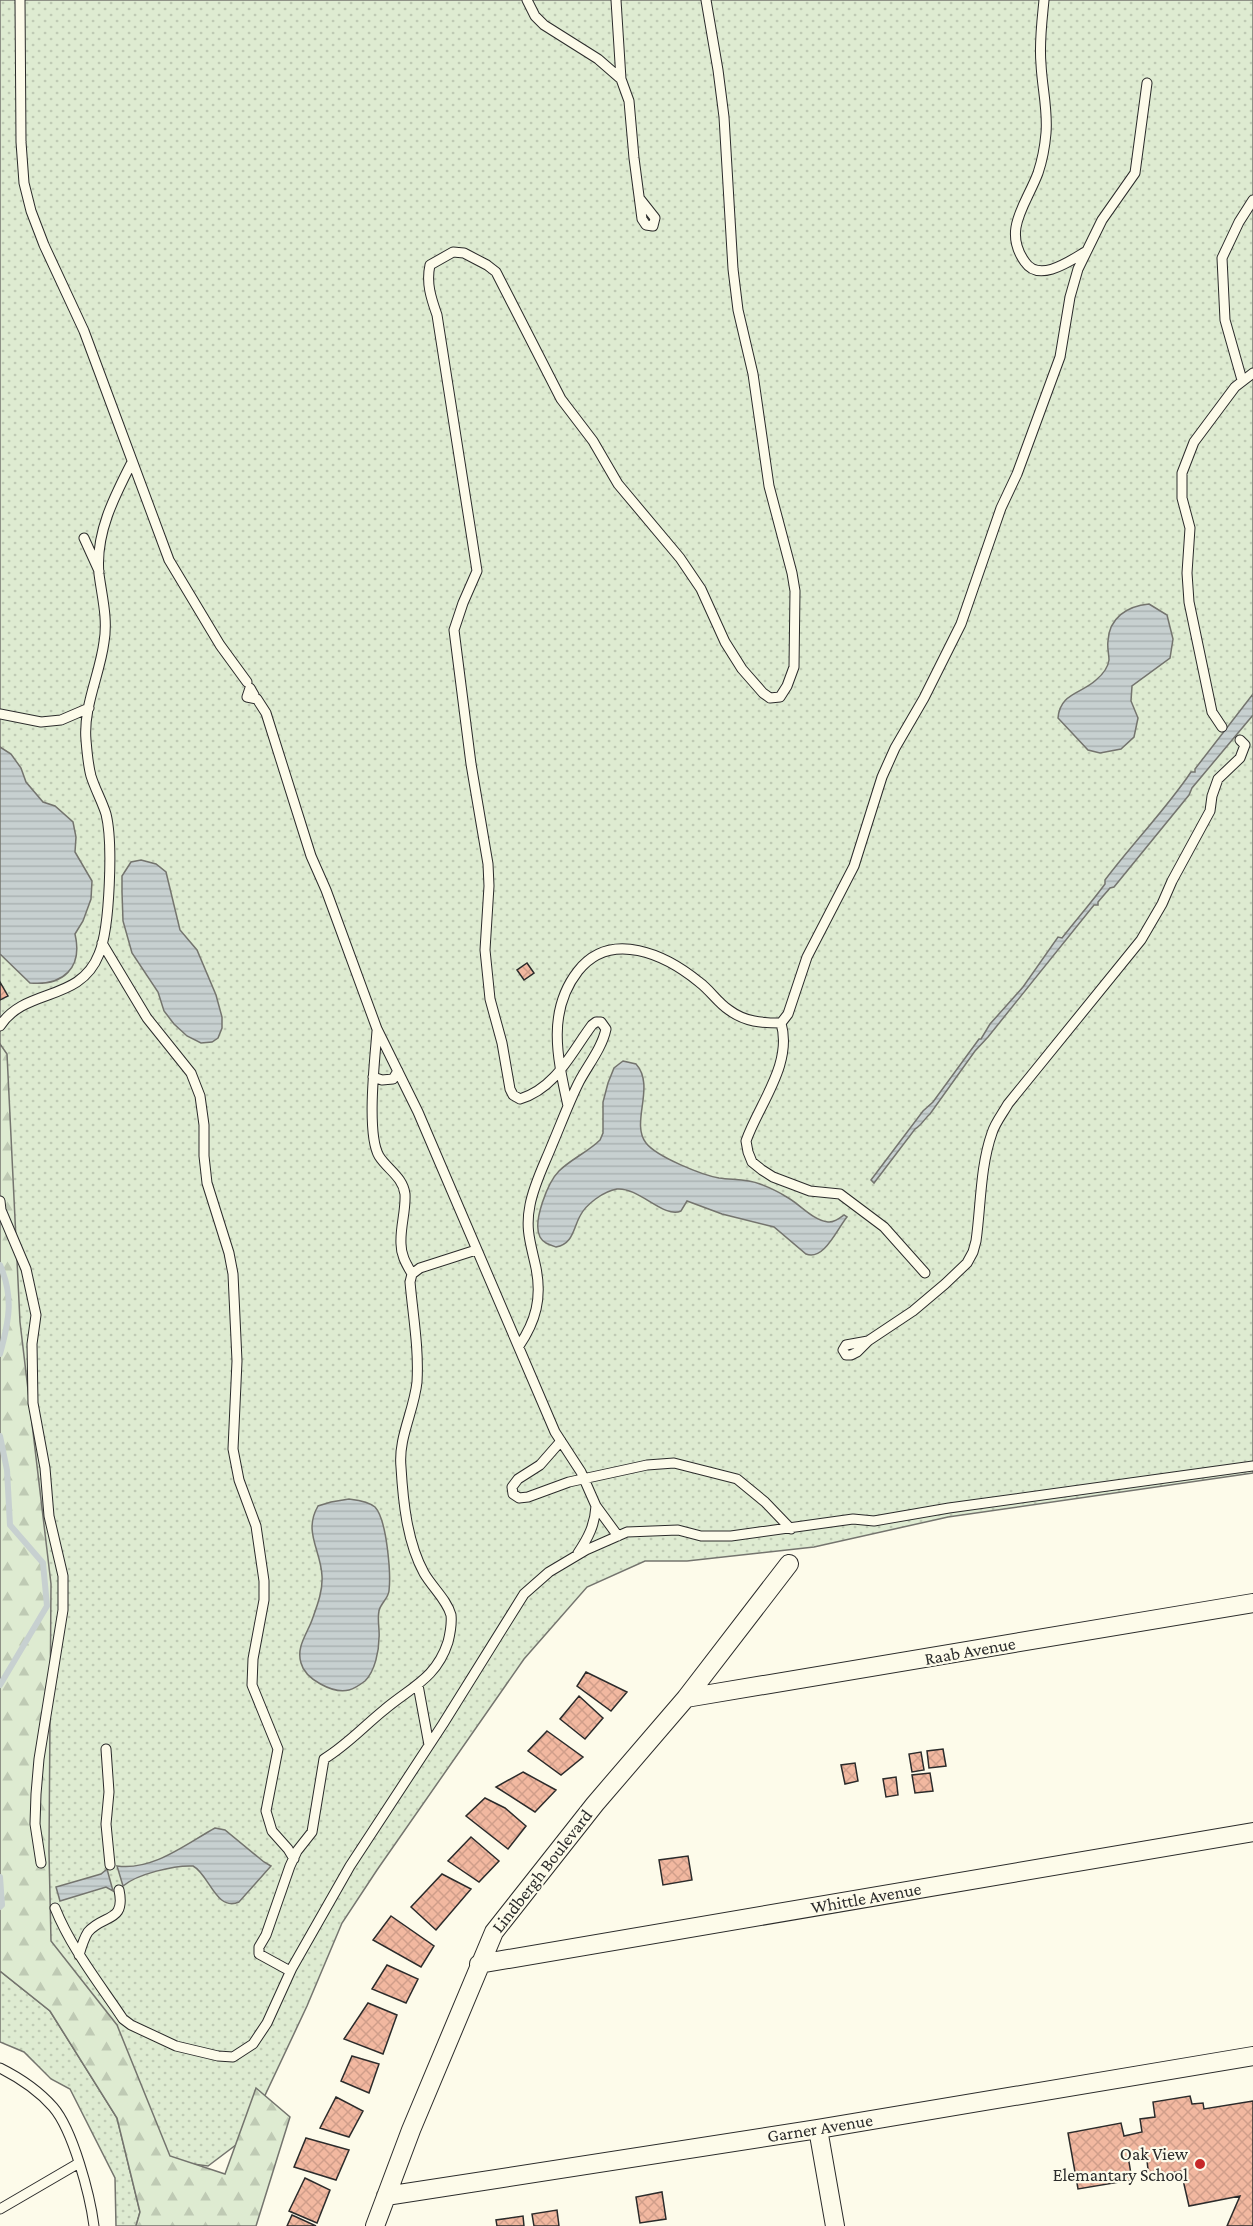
<svg xmlns="http://www.w3.org/2000/svg" width="1253" height="2226" viewBox="0 0 1253 2226" font-family="'Crimson Pro',serif">
<defs>
<pattern id="grass-dots" width="8" height="8" patternUnits="userSpaceOnUse" patternTransform="scale(1.5)"><rect width="8" height="8" fill="#deebd1"/><path d="M2 2h.1M6 6h.1" fill="none" stroke="#bfcab4" stroke-width="1.8" stroke-linecap="round"/></pattern>
<pattern id="forest-firs" width="22" height="20" patternUnits="userSpaceOnUse" patternTransform="scale(1.5)"><rect width="22" height="20" fill="#deebd1"/><path d="M5 1l3.5 6h-7zM16 11l3.5 6h-7z" fill="#bfcab4"/></pattern>
<pattern id="water-rules" width="6" height="5" patternUnits="userSpaceOnUse" patternTransform="scale(1.5)"><rect width="6" height="5" fill="#c7d0d0"/><path d="M0 2.5h6" fill="none" stroke="#abb3b3"/></pattern>
<pattern id="building-cross-hatch" width="8" height="8" patternUnits="userSpaceOnUse" patternTransform="scale(1.5)"><rect width="8" height="8" fill="#f2b8a0"/><path d="M0 0l8 8M0 8l8-8" fill="none" stroke="#d09e8a"/></pattern>
</defs>
<rect width="100%" height="100%" fill="#fdfbea"/>
<path fill="url(#grass-dots)" stroke="#74746e" stroke-width="1.5" d="M0 0H1253V1473L948 1517 814 1547 687 1561H645L587 1587 524 1659 377 1870 342 1923 307 2006 245 2138 208 2166 162 2160 0 1877Z
M0 1971 50 2011 117 2118 140 2212 136 2226H116L115 2178 70 2089 51 2079 24 2052 0 2042Z"/>
<path fill="url(#forest-firs)" stroke="#74746e" stroke-width="1.5" d="M0 1044 7 1054 20 1322 51 1584 49 1852 51 1941 117 2025 170 2156 225 2174 256 2088 290 2117 256 2226H136L140 2212 117 2118 50 2011 0 1971Z"/>
<path fill="url(#water-rules)" stroke="#74746e" stroke-width="1.5" d="M1149 604 1167 615 1173 639 1170 658 1132 686 1131 701 1138 718 1134 737 1121 749 1100 753 1088 750 1058 718C1060 693 1081 694 1096 680 1102 675 1108 668 1109 660 1109 654 1107 648 1108 641 1109 618 1127 606 1149 604Z
M1253 694V715L1192 788 1189 795 1114 887 1110 888 1098 902V905H1094L988 1037 975 1051 930 1114C924 1119 922 1125 915 1129L874 1183 871 1180 923 1111 933 1102 979 1039H981L990 1024 1023 987 1058 937 1062 938C1076 920 1091 903 1105 884V880C1132 844 1167 808 1191 772H1195V769Z
M0 747 11 754 21 768 26 782 43 802 55 806 73 822 76 837 75 852 92 881 91 899 83 921 75 934C83 968 63 986 30 983L0 954Z
M141 860 156 864 166 872 180 930 197 950 216 995 222 1017V1028L218 1038 212 1042 201 1043 187 1036 174 1024 164 1011 158 992 132 953 123 921 122 892V876L131 862Z
M623 1061 636 1064C656 1086 630 1123 646 1143 657 1157 702 1175 719 1178 733 1180 747 1179 760 1184 768 1187 777 1191 785 1196 799 1203 812 1220 828 1222 834 1223 840 1218 844 1215L847 1217C837 1229 824 1261 806 1254L774 1227 722 1214 687 1201 681 1211C664 1219 639 1187 617 1189 604 1191 586 1204 580 1216 573 1229 573 1244 556 1247 550 1245 543 1243 540 1237 532 1222 548 1182 559 1171 571 1159 588 1152 600 1140L603 1133V1102L608 1083 614 1068Z
M349 1499C357 1500 368 1501 375 1507 387 1520 391 1574 389 1591 388 1599 380 1604 379 1611 377 1620 380 1630 379 1638 379 1651 375 1671 365 1681 361 1684 353 1689 349 1690 333 1694 305 1679 301 1663 296 1647 307 1634 312 1620 317 1606 323 1591 322 1576 321 1550 303 1532 318 1506L331 1502Z
M215 1828 225 1830 264 1862 271 1866 239 1902C216 1912 209 1874 193 1866 175 1865 137 1874 123 1886L117 1866C153 1871 186 1844 215 1828Z
M107 1869 113 1891 106 1887 60 1901 56 1887 101 1874Z"/>
<g fill="none" stroke-linecap="round" stroke-linejoin="round">
<path stroke="#c7d0d0" stroke-width="6" d="M0 1265C14 1297 9 1321 0 1354
M0 1436 7 1470 10 1525 43 1563 47 1606 0 1685
M0 1877 2 1905 0 1907"/>
</g>
<path fill="url(#building-cross-hatch)" stroke="#2b2b2b" stroke-width="1.5" d="M527 963 534 973 524 980 517 970Z
M0 982 8 996 0 1000Z
M586 1672 627 1692 611 1711 577 1686Z
M579 1696 603 1718 585 1739 560 1719Z
M547 1731 583 1757 561 1775 528 1751Z
M943 1749 946 1766 929 1768 927 1751Z
M921 1752 924 1770 912 1772 909 1754Z
M855 1763 858 1781 845 1784 841 1765Z
M523 1772 556 1790 535 1812 496 1787Z
M930 1773 933 1791 915 1793 912 1775Z
M896 1777 898 1795 886 1797 883 1779Z
M485 1798 505 1808 526 1826 508 1849 466 1816Z
M471 1837 499 1861 479 1882 448 1861Z
M688 1856 692 1880 663 1885 659 1860Z
M442 1874 471 1889 436 1930 411 1907Z
M391 1916 434 1946 421 1967 373 1940Z
M387 1965 418 1979 406 2003 372 1989Z
M368 2003 397 2015 383 2054 344 2039Z
M352 2056 379 2064 369 2093 341 2081Z
M1190 2096 1192 2104 1203 2103 1204 2109 1253 2101V2226H1227L1240 2196 1189 2206 1181 2171 1149 2177 1146 2153 1128 2156 1132 2180 1078 2189 1068 2133 1121 2123 1124 2136 1142 2132 1140 2119 1155 2117 1153 2102Z
M336 2097 363 2111 349 2137 320 2128Z
M306 2138 349 2150 336 2180 294 2167Z
M305 2178 330 2190 317 2223 289 2211Z
M662 2192 666 2219 640 2223 636 2197Z
M557 2210 559 2226H534L532 2214Z
M292 2215 316 2226H287Z
M523 2216 524 2226H497L496 2220Z"/>
<g fill="none" stroke-linecap="round" stroke-linejoin="round">
<defs>
<path id="service" d="M20 0 21 142 24 183 31 211 44 245 84 331 169 560 220 645 247 682
M527 0 535 16 544 25 598 59 621 79 629 101 634 158 642 219 646 225 653 226 655 218 640 199
M616 0 621 79
M1044 0C1042 21 1039 43 1041 64 1042 87 1048 110 1046 133 1045 145 1042 161 1038 173 1026 205 1002 230 1025 262 1039 283 1070 261 1085 252
M1242 380 1225 320 1222 258 1239 222 1253 200
M84 538 99 571
M254 695 250 688 247 697 257 699 266 713 311 856 326 890 377 1029 418 1112 555 1432 581 1472 596 1506 618 1536
M0 714 41 722 61 720 89 708
M1222 727 1212 712 1189 602 1187 573 1190 528 1182 498V473L1194 442 1235 387 1253 373
M102 943 147 1018 191 1073 200 1096 204 1125V1156L207 1183 229 1253 233 1274 237 1361 233 1449 239 1480 256 1526 264 1581V1600L253 1659 252 1685 278 1749 266 1811 272 1831 288 1849 294 1859
M781 1023 788 1014 807 957 854 866 882 777 895 748 924 698 961 624 1001 508 1017 474 1060 357 1070 297 1078 269 1102 220 1135 173 1147 83
M781 1023C793 1064 759 1104 746 1141L748 1152 752 1162 762 1170 773 1177 810 1191 840 1194 884 1227 925 1273
M0 1026C25 987 80 1003 99 954 110 928 113 842 106 814 102 801 95 789 91 776 88 765 87 752 86 740 83 707 100 674 104 642 108 619 102 597 99 574 95 534 114 497 132 462
M377 1031C375 1058 366 1134 379 1156 387 1169 403 1177 405 1194 406 1211 400 1227 401 1244 401 1256 407 1265 412 1274
M373 1077 382 1080 393 1079 398 1071
M568 1106C558 1060 546 1012 578 971 611 929 666 955 699 982 710 990 718 1003 729 1010 745 1022 762 1023 781 1023
M0 1201 1 1210 26 1269 36 1315 32 1344 33 1403 45 1468 49 1516 63 1576V1610L39 1759 36 1794 35 1824 41 1863
M868 1341 846 1345 843 1350 846 1355H851L857 1352 868 1341 913 1311 945 1284 967 1263 973 1252 976 1241C981 1206 980 1167 992 1133 995 1123 1003 1113 1008 1104L1141 940 1162 904 1172 881 1210 811 1212 796 1218 779 1240 758 1245 745 1240 740
M519 1346C536 1321 542 1298 536 1268 531 1244 525 1230 530 1205 534 1184 544 1165 552 1145 561 1124 569 1102 579 1082 588 1065 602 1048 606 1029L601 1022H596L592 1025C571 1053 556 1088 520 1099L513 1095 510 1089 502 1043 490 999 485 950 489 886 488 864 471 764 454 630 463 603 477 571 437 315C431 298 426 283 430 265L453 252 464 253 487 265 496 272 561 399 593 441 618 484 680 558 701 589 725 642 742 669 763 693 770 698 780 697 787 686 794 667 795 591 792 573 769 486 753 374 738 310 733 269 724 117 718 70 706 0
M561 1441 540 1465 518 1479 512 1487 513 1494 519 1498 528 1497 569 1482 647 1465 674 1463 737 1479 765 1502 791 1529
M578 1553C588 1538 595 1525 596 1506
M418 1685 429 1745
M106 1749 109 1792 106 1824 110 1865
M55 1908C71 1948 99 1983 123 2019L131 2025 176 2046 218 2056 233 2057 253 2044 267 2023 292 1968 350 1866 443 1724 524 1594 549 1572 586 1550 627 1532 678 1530 701 1536H731L853 1519 874 1521 949 1508 1253 1466
M79 1955C81 1948 84 1938 88 1932 103 1914 126 1923 119 1890
M290 1971 259 1954V1947L266 1935 290 1866 297 1851 312 1832 324 1759C347 1745 363 1727 384 1710 411 1687 436 1679 448 1642 450 1634 452 1624 451 1615 447 1600 432 1587 424 1573 407 1542 403 1501 401 1467 398 1438 414 1411 417 1382 419 1348 413 1316 410 1282L412 1274 420 1268 476 1250
M0 2068C20 2078 38 2090 53 2107 73 2130 90 2195 94 2226
M0 2209 79 2163"/>
<path id="minor" d="M686 1698 1253 1603
M479 1964 1253 1832
M818 2129 835 2226
M386 2196 818 2129 1253 2056
M375 2226 411 2130 494 1932 595 1804 686 1698 789 1564"/>
</defs>
<use href="#service" stroke="#2b2b2b" stroke-width="11"/>
<use href="#minor" stroke="#2b2b2b" stroke-width="20"/>
<use href="#service" stroke="#fdfbea" stroke-width="9"/>
<use href="#minor" stroke="#fdfbea" stroke-width="18"/>
</g>
<circle fill="#c62828" stroke="#fdfbea" stroke-width="2" cx="1200" cy="2164" r="6"/>
<g text-anchor="middle" dominant-baseline="central" stroke-width="4.5" stroke-linejoin="round" paint-order="stroke">
<g font-size="18" fill="#2b2b2b" stroke="#fdfbea">
<text transform="translate(970 1651) rotate(-10)">Raab Avenue</text>
<text transform="translate(542 1871) rotate(-52)">Lindbergh Boulevard</text>
<text transform="translate(866 1898) rotate(-10)">Whittle Avenue</text>
<text transform="translate(820 2128) rotate(-9)">Garner Avenue</text>
</g>
<g font-size="18" fill="#2b2b2b" stroke="#fdfbea" text-anchor="end">
<text x="1188" y="2154">Oak View<tspan x="1188" dy="21">Elemantary School</tspan></text>
</g>
</g>
</svg>
